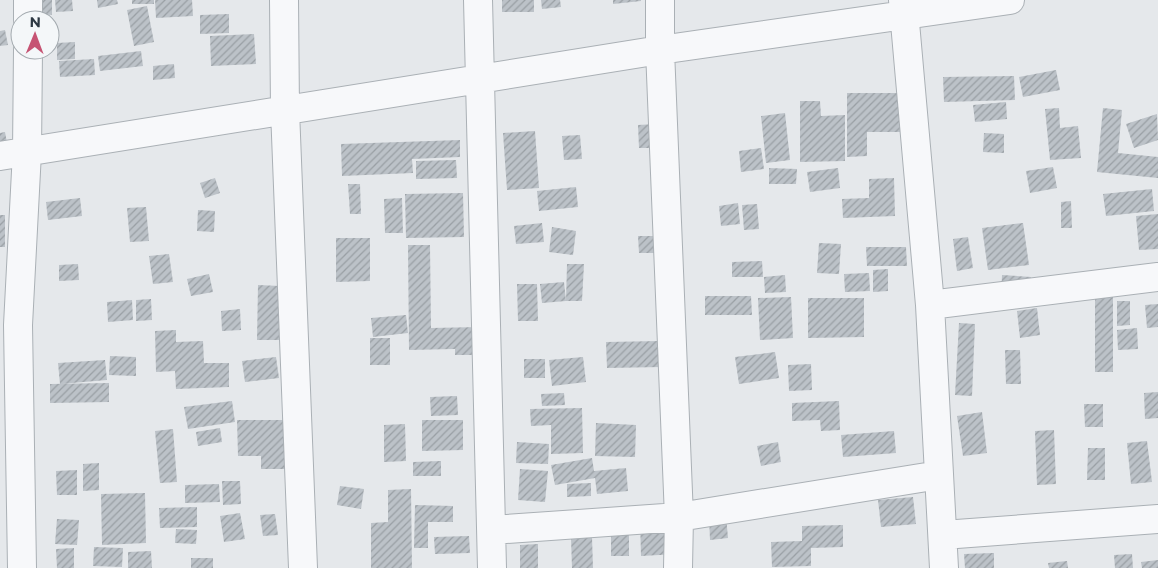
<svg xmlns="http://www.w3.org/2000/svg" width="1158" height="568" viewBox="0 0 1158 568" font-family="Montserrat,sans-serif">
<defs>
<pattern id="building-hatch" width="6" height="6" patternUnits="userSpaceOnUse" patternTransform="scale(1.25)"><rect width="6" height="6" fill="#bcc2c8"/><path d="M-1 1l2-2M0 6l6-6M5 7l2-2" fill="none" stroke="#999fa4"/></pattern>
</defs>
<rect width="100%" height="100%" fill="#e5e8eb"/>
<path fill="url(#building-hatch)" d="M40 0H52V15L40 14Z
M55 0H72L73 11 56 12Z
M97 0H117L118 4 98 8Z
M132 0H154V4H132Z
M155 0H192L193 16 156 18Z
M502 0H534V12H502Z
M541 0H560L561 7 542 9Z
M613 0H641V1L613 4Z
M147 6 154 42 134 46 127 10Z
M229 14V33L200 34V15Z
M5 30 8 45 0 46V31Z
M254 34 256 64 211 66 210 36Z
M75 42V59L57 60V43Z
M141 51 143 66 100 71 98 56Z
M94 59 95 75 60 77 59 61Z
M174 64 175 78 153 80V66Z
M1056 70 1060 90 1023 97 1019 77Z
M1014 76 1015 100 944 102 943 77Z
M847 93H901L902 132H867V156L847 157Z
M800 101H820L821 116 845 115V161L800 162Z
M1006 102 1007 119 975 122 973 105Z
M1059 108 1060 128 1078 126 1081 158 1050 160 1045 109Z
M1103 108 1122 110 1118 153 1158 157V178L1097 172Z
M785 113 790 160 766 163 761 116Z
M1157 114 1158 140 1134 148 1126 124Z
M655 124V148H639L638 125Z
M535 131 539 188 507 190 503 133Z
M5 132 7 143H0V133Z
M984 133 1004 134V153L983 152Z
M580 135 582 159 564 160 562 136Z
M460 140V157L412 159 413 173 342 176 341 144Z
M761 148 764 169 741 172 739 151Z
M456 160 457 178 416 179V161Z
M1053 167 1057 188 1030 193 1026 171Z
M769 168 797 169 796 184H769Z
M838 168 840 188 810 192 807 172Z
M215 178 220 193 205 198 200 183Z
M894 178 895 216 843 218 842 199 869 198V179Z
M348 184H360L361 214H350Z
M576 187 578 207 539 211 537 191Z
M1152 189 1154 211 1106 216 1103 194Z
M463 193 464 237 406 238 405 194Z
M80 198 82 216 48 220 46 202Z
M402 198 403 233H385L384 199Z
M1071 201 1072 228H1061V202Z
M738 203 740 224 721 226 719 206Z
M757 204 759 229 744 230 742 205Z
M146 207 149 241 130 242 127 208Z
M198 210 215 211 214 232 197 231Z
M1158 214V249L1139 250 1136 216Z
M0 215H5V247H0Z
M542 223 544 242 516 244 514 226Z
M1023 223 1029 265 988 270 982 228Z
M552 227 576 231 573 255 549 252Z
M638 236H664V253H639Z
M968 237 973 268 957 271 953 239Z
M336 238H370V281L336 282Z
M819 243 841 244 839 274 817 273Z
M408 245H430L431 328 480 327 481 355H455V349L409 350Z
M866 247H906L907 266H867Z
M169 254 173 282 153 284 149 256Z
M762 261 763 277H732V262Z
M78 264 79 280 59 281V265Z
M567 264H584L582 301H566Z
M888 269V291L873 292V270Z
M869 273 870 291 845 292 844 274Z
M209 274 213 292 191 296 187 279Z
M785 275 786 292 765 293 764 277Z
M1002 275 1031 277 1030 300 1001 298Z
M564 282 566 301 542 303 540 284Z
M517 284H537L538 321H518Z
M1095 284H1113V372H1095Z
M258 285 280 286 279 340H257Z
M705 296H751L752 315H705Z
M791 297 793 338 760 340 758 298Z
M808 298H864V337L808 338Z
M151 299 152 320 136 321V300Z
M132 300 133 320 108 322 107 302Z
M1117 301H1130V325L1117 326Z
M1158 304V327L1147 328 1145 305Z
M1037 308 1040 335 1020 338 1017 311Z
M240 309 241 330 222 331 221 311Z
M406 315 408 333 373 337 371 318Z
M959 323 975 324 972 396 955 395Z
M1137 328 1138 349 1118 350 1117 330Z
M176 330V342L203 341 204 363H229V387L176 389 175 371 156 372 155 331Z
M370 338H390V365H370Z
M661 341 662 367 607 368 606 342Z
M1005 350H1020L1021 384H1006Z
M775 352 779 378 739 384 735 357Z
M110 356 136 357V376L109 375Z
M276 357 279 378 245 382 242 361Z
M583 357 586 382 552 386 549 360Z
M524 359H545V378H524Z
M105 360 107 380 60 384 58 363Z
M811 364 812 390 789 391 788 365Z
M109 383V402L50 403V384Z
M1158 392V418L1145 419 1144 393Z
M564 393 565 405 542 406 541 394Z
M457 396 458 415 431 416 430 397Z
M232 401 235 422 188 429 184 407Z
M839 401 840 430 821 431 820 420 792 421V403Z
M1084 404H1103V427H1085Z
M582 408 583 453 551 454V425L531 426 530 409Z
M982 412 987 453 963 456 957 416Z
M237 420H284L285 469H261V456H238Z
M422 420H463V450L422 451Z
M596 423 636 425 635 457 595 456Z
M405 424 406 461 384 462V425Z
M220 428 222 442 198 446 196 432Z
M173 429 177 482 160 483 155 431Z
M1054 430 1056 484 1037 485 1035 431Z
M894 431 896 453 843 457 841 435Z
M1147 441 1152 482 1131 484 1127 443Z
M517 442 549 444 548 464 516 463Z
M778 442 781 462 761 466 757 446Z
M1088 448H1105V480H1087Z
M592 458 594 471 626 468 628 491 597 494 595 478 555 485 551 465Z
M441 461V476H413V462Z
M99 463V490L83 491V464Z
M520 469 548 471 545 502 518 500Z
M77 470V495H57L56 471Z
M222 481H240L241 504 223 505Z
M591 483V496L567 497V484Z
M219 484 220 502 185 503V485Z
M340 486 364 489 361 509 337 505Z
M411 489 412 568H371V523L388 522V490Z
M145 493 146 543 102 545 101 494Z
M913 497 916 524 881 527 878 500Z
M415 505 453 506V522H428V548H414Z
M197 507V527L160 528 159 508Z
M240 513 245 539 224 542 220 516Z
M275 514 278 535 263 536 260 515Z
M726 516 728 538 710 540 709 517Z
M676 518 678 554 641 556 640 520Z
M57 519 79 520 77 545 55 544Z
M843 525V547L811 548V566L772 567 771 542 802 541V526Z
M176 529 197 530 196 544 175 543Z
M611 533H629V556H611Z
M469 536 470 553 435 554 434 537Z
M592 537 593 568H572L571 538Z
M538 544V568H520V545Z
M94 547 123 548 122 567 93 566Z
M74 548V568H57L56 549Z
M151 551 152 568H128V552Z
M994 553V568H965L964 554Z
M1132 554 1133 568H1115L1114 555Z
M191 558H213V568H191Z
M1158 560V568H1142L1141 562Z
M1067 561 1068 568H1049L1048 563Z"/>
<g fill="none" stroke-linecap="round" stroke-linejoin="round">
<defs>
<path id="minor" d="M28 0V20
M284 0 285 110 303 568
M478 0 492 568
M660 0V50L679 517 678 568
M903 0 930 305 944 568
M0 156 660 50 1010 0
M930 305 1158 277
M492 530 679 517 939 475
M943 535 1158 519
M22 568 18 325 27 152 28 50"/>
</defs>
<use href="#minor" stroke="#aab0b5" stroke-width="30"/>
<use href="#minor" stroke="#f7f8fa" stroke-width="28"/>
</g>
<g transform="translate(35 35) rotate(1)"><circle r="24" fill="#f4f7f9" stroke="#a4abb0"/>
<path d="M0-4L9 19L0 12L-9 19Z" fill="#c65373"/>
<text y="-8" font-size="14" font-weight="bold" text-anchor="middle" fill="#2d3843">N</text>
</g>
</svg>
